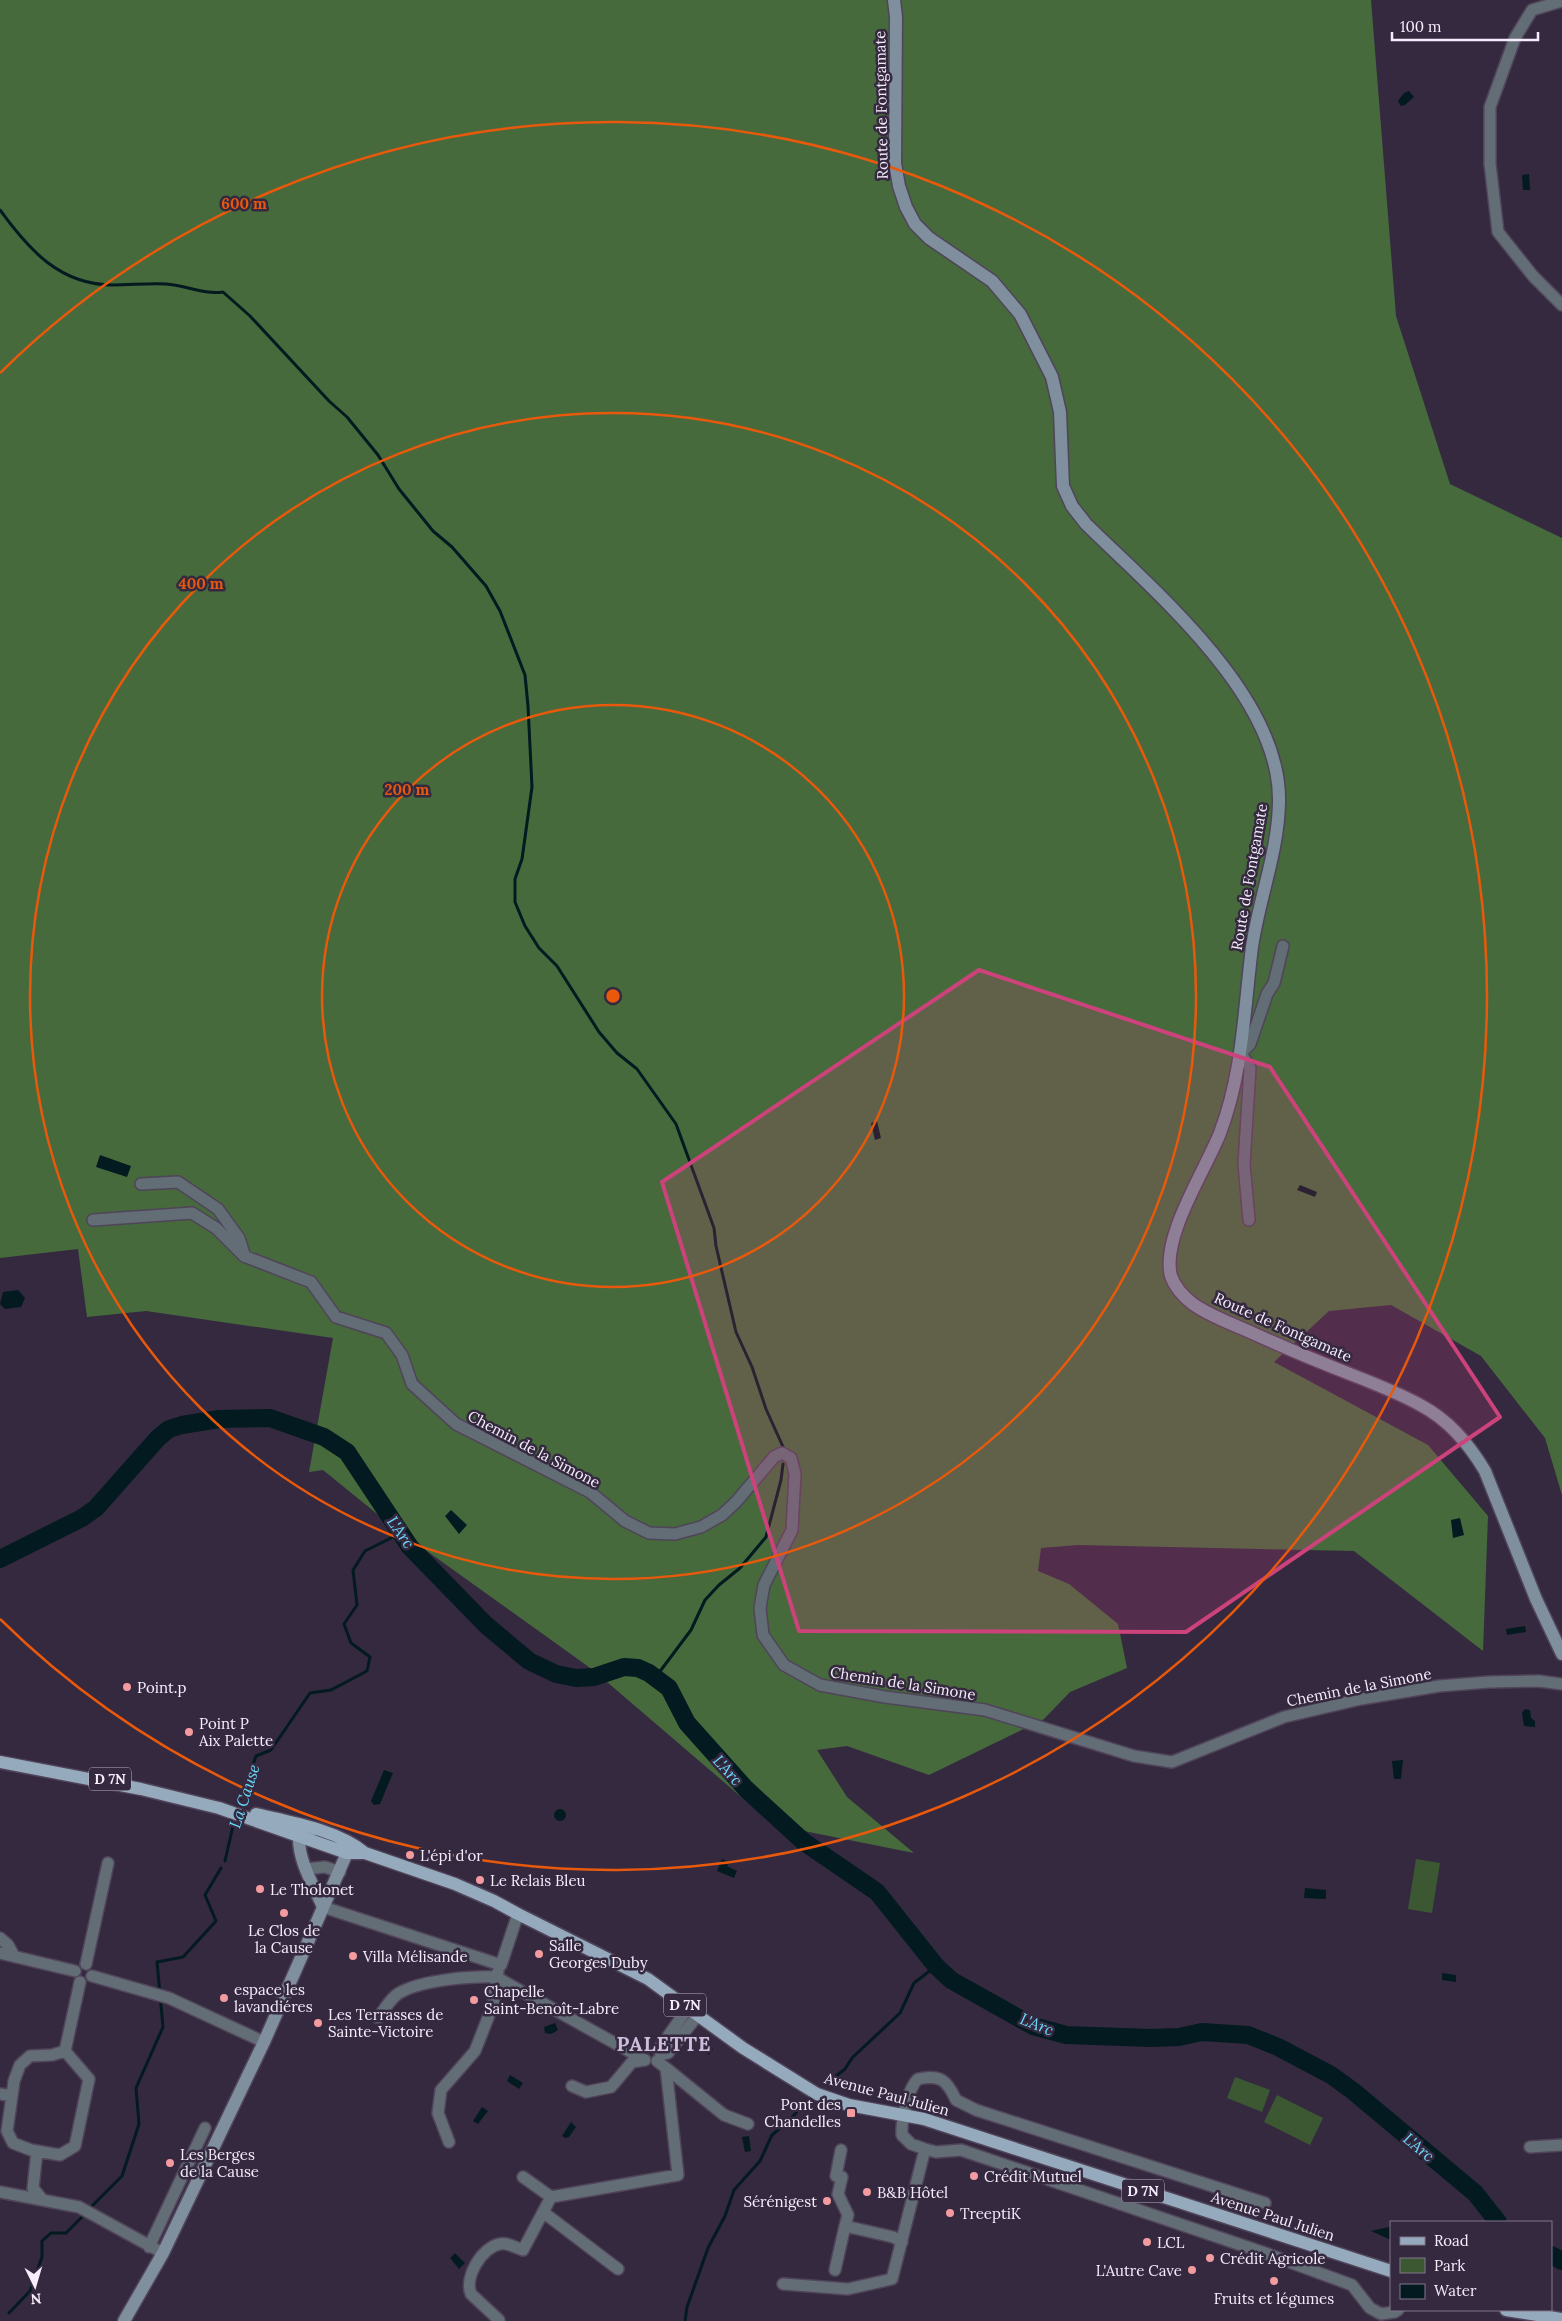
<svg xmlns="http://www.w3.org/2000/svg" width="1562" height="2321" viewBox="0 0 1562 2321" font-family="Lora,serif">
<rect width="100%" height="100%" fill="#352940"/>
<path fill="#3b5833" d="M1416 1859 1440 1863 1432 1913 1408 1909Z
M1235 2077 1270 2090 1262 2112 1227 2098Z
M1277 2095 1323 2118 1310 2145 1264 2122Z"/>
<path fill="#466a3c" d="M0 0H1371L1396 316 1450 484 1562 538V1495L1545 1438 1481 1356 1391 1305 1329 1311 1274 1362 1428 1445 1488 1516 1483 1651 1354 1551 1078 1545 1041 1548 1038 1571 1069 1584 1118 1624 1127 1668 1070 1692 1044 1719 929 1775 847 1746 817 1750 847 1797 914 1853 774 1825 593 1670 392 1526 323 1470 309 1472 333 1338 146 1311 87 1317 78 1249 0 1258Z"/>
<path fill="#031a20" d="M1409 91 1414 97 1405 105 1401 106 1398 101 1404 93Z
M1529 174 1530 190H1523L1522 175Z
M877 1121 881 1138 875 1140 871 1123Z
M100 1155 131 1166 127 1177 96 1167Z
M1300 1185 1317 1192 1315 1197 1297 1190Z
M18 1290 25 1298 21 1307 5 1309 0 1304 3 1292Z
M451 1510 467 1525 459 1534 445 1516Z
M1460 1518 1464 1535 1453 1538 1451 1520Z
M1525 1626 1526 1632 1507 1635 1506 1629Z
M1525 1709 1530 1710 1531 1718 1535 1721V1727L1524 1726 1522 1713Z
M1403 1760 1401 1779H1394L1392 1761Z
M384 1770 393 1773 380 1804 374 1805 371 1801Z
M554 1815a6 6 0 1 1 12 0a6 6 0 1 1-12 0Z
M722 1859 729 1862 727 1866 737 1871 734 1878 717 1871Z
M1305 1888 1326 1890V1899L1304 1898Z
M1442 1973 1456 1975V1982L1442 1980Z
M555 2023 558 2030 551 2034 545 2033 544 2027Z
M702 2041 713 2049 709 2055 698 2047Z
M510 2075 523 2083 519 2089 507 2081Z
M482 2107 488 2111 478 2124 473 2121Z
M571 2122 576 2127 569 2137 566 2138 562 2136Z
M749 2136 751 2151 745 2152 742 2137Z
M1391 2226V2240L1371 2231 1389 2227Z
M455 2253 465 2263 459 2269 450 2258Z"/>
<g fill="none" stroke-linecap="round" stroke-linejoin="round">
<path stroke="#031a20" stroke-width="3" d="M0 210C29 250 60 285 113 285 131 285 148 283 166 284 185 285 204 295 223 292L250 316 329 401 347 417 378 455 399 489 433 531 452 547 486 586 500 611 525 675 528 706 532 787 522 859 515 879V902L525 926 539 948 557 966 599 1032 617 1053 637 1069 676 1124 714 1228 716 1246 736 1332 752 1367 766 1409 784 1449
M655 1678 691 1630 705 1600 719 1585 740 1568 766 1537 781 1480 783 1464
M236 1811 256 1756 271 1750 310 1693 331 1690 367 1671 370 1657 351 1643 344 1624 357 1605 353 1570 365 1551 401 1533
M225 1861 235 1817
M836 2076 845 2069 852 2058 900 2013 914 1983 936 1966
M92 2206 122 2176 139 2124 136 2088 163 2027 157 1962 183 1957 216 1921 205 1895 221 1868
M9 2313 30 2291 42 2257V2241L51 2233H66L82 2217
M685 2321 687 2307 708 2248 725 2216 734 2190 760 2161 772 2135 791 2119 805 2101"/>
<path stroke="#031a20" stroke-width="18" d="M0 1559 82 1518 96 1508 158 1438 169 1429 182 1425 219 1419 270 1418 324 1437 347 1452 410 1547 486 1625 529 1661 556 1674 576 1678 594 1677 624 1667 638 1668 649 1673 669 1688 687 1723 746 1789 804 1842 877 1892 936 1966 951 1980 1033 2026 1066 2035 1151 2038 1179 2037 1202 2032 1248 2035 1278 2047 1331 2075 1353 2091 1475 2193 1498 2222
M1551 2255 1562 2261"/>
<defs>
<path id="street" d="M1562 1 1532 10 1515 38 1490 107V164L1498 232 1533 276 1562 305
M141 1184 178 1182 218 1209 239 1238 244 1254
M93 1220 192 1213 216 1228 244 1256 311 1282 336 1317 386 1333 402 1355 412 1384 456 1424 590 1492 625 1521 649 1533 675 1534 701 1527 722 1515 736 1502 774 1457 782 1453 791 1458 795 1474 792 1530 764 1585 760 1608 763 1635 784 1665 820 1685 885 1697 985 1710 1134 1756 1172 1762 1284 1717 1361 1699 1439 1686 1489 1682 1539 1681 1562 1684
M1249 1220 1244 1164 1250 1068 1241 1053 1250 1044 1267 994 1274 983 1283 946
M306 1869 325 1867 340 1872
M323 1907 501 1965 518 1914
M0 1938 8 1945 14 1956
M0 1953 75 1971
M86 1964 108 1863
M498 1972 496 1977 645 2060
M92 1976 169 1998 264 2042
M688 2008 659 2049 661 2055 668 2053 698 2015
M378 2018C384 2010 392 1996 401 1992 423 1980 471 1976 496 1977L493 2005 475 2051 441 2090 438 2113 449 2142
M666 2068 724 2115 748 2124
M572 2086 586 2092 611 2087 632 2062 645 2060
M0 2094 12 2096 14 2081 20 2065 30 2056 52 2055 65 2051 80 1982
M12 2096 7 2131 13 2143 31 2150 60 2155 75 2146 89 2079 65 2051
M1530 2147 1562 2145
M841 2150 836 2176 842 2177 838 2194 848 2215 845 2226
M37 2151 33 2188 41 2198
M523 2177 551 2197
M0 2192 79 2207 163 2253
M1265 2203 976 2110 956 2100C947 2080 940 2074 918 2079 908 2088 901 2122 902 2135L911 2144 925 2149 936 2152 961 2150 1265 2253 1352 2285 1370 2308 1381 2314 1395 2312 1398 2310
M543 2212 618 2269
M149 2247 205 2128
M835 2270 845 2226 893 2237 902 2242
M783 2284 848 2289 892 2279 925 2149
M499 2320 471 2294C464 2277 482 2247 500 2244 507 2242 516 2248 523 2250L551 2197 678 2175 666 2068 657 2061"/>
<path id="secondary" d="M894 0 896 17 895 163 899 186 906 207 915 224 929 238 992 281 1020 314 1052 377 1060 412 1063 486 1072 506 1086 524C1155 592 1282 697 1279 803 1278 852 1259 899 1252 947 1244 1010 1243 1073 1220 1133 1205 1171 1161 1237 1171 1276 1175 1288 1184 1297 1193 1304 1210 1316 1230 1323 1248 1331 1283 1347 1319 1362 1355 1376 1378 1385 1401 1394 1422 1406 1450 1421 1469 1444 1485 1471L1536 1599 1562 1654
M309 1835H302L299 1837C298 1861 314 1886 323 1907
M124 2321 163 2253 264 2042 347 1853"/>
<path id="primary" d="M0 1762 141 1789 219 1808 347 1853H365L455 1884 494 1901 518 1914 648 1979 743 2048 817 2094 849 2105 924 2119 1391 2271
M256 1814C290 1822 338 1830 365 1853
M1506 2310 1562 2319"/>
</defs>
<use href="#street" stroke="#50445a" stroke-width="14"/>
<use href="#secondary" stroke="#50445a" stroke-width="15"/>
<use href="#primary" stroke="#50445a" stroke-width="15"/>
<use href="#street" stroke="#636d76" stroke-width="11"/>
<use href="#secondary" stroke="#7f8f9e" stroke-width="12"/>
<use href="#primary" stroke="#95aabd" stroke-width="12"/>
</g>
<path fill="#cc437b" fill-opacity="0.2" stroke="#cc437b" stroke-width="4" stroke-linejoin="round" d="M979 970 1270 1067 1500 1417 1186 1632 799 1631 662 1182Z"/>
<g fill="none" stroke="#e8590c" stroke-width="2.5">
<circle cx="613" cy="996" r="291"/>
<circle cx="613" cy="996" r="583"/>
<path d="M0 373A874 874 0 1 1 0 1619"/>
</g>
<g fill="#f49b9f" stroke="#352940" stroke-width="2">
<circle cx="127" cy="1687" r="5"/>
<circle cx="189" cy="1732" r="5"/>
<circle cx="410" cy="1855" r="5"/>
<circle cx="480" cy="1880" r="5"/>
<circle cx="260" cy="1889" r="5"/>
<circle cx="284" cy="1913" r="5"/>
<circle cx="539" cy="1954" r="5"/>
<circle cx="353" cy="1956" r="5"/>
<circle cx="224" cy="1998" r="5"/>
<circle cx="474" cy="2000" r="5"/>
<circle cx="318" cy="2023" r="5"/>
<rect x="846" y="2108" width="10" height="10" rx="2.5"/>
<circle cx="170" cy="2163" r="5"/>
<circle cx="974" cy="2176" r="5"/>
<circle cx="867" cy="2192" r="5"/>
<circle cx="827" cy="2201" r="5"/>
<circle cx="950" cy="2213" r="5"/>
<circle cx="1147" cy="2242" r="5"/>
<circle cx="1210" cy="2258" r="5"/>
<circle cx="1192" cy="2270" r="5"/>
<circle cx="1274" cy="2281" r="5"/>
</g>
<g text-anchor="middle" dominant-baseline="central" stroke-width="5" stroke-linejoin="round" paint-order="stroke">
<g fill="#352940" stroke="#bbb2c4" stroke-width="1">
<rect x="89" y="1767.5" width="42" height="23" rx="4"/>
<rect x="664" y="1993.5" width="42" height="23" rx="4"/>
<rect x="1122" y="2179.5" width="42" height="23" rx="4"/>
</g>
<g font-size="14" font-weight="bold" fill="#f5edfc">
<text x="110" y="1779">D 7N</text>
<text x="685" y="2005">D 7N</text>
<text x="1143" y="2191">D 7N</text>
</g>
<g font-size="15" fill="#f5edfc" stroke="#352940">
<text transform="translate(881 105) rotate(-91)">Route de Fontgamate</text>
<text transform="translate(1249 877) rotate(-80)">Route de Fontgamate</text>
<text transform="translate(1283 1327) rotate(24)">Route de Fontgamate</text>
<text transform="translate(534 1449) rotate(28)">Chemin de la Simone</text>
<text transform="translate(903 1683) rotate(9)">Chemin de la Simone</text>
<text transform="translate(1359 1687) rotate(-11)">Chemin de la Simone</text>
<text transform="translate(887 2094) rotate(15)">Avenue Paul Julien</text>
<text transform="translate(1273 2216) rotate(18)">Avenue Paul Julien</text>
</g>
<g font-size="15" fill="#f5edfc" stroke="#352940" text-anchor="start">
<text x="137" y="1687">Point.p</text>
<text x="199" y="1723">Point P<tspan x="199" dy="17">Aix Palette</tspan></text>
<text x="420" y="1855">L'épi d'or</text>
<text x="490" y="1880">Le Relais Bleu</text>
<text x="270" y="1889">Le Tholonet</text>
<text x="284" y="1930" text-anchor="middle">Le Clos de<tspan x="284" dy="17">la Cause</tspan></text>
<text x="549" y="1945">Salle<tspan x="549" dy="17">Georges Duby</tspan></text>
<text x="363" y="1956">Villa Mélisande</text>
<text x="234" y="1989">espace les<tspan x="234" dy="17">lavandiéres</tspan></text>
<text x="484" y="1991">Chapelle<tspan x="484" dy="17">Saint-Benoît-Labre</tspan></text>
<text x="328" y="2014">Les Terrasses de<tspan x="328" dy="17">Sainte-Victoire</tspan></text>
<text x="841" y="2104" text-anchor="end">Pont des<tspan x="841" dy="17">Chandelles</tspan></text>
<text x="180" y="2154">Les Berges<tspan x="180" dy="17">de la Cause</tspan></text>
<text x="984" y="2176">Crédit Mutuel</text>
<text x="877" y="2192">B&amp;B Hôtel</text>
<text x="817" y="2201" text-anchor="end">Sérénigest</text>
<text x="960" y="2213">TreeptiK</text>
<text x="1157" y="2242">LCL</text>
<text x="1220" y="2258">Crédit Agricole</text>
<text x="1182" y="2270" text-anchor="end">L'Autre Cave</text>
<text x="1274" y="2298" text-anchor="middle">Fruits et légumes</text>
</g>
<g font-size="16" font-style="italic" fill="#69d9f9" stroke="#352940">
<text transform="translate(401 1532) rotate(55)">L'Arc</text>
<text transform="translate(728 1770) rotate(48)">L'Arc</text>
<text transform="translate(244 1796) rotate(-72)">La Cause</text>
<text transform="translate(1037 2024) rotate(22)">L'Arc</text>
<text transform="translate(1419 2147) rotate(40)">L'Arc</text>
</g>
<g font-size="20" font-weight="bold" letter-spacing="1" fill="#cdbedb" stroke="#352940">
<text x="664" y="2043">PALETTE</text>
</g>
</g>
<circle cx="613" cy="996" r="8" fill="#e8590c" stroke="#352940" stroke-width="2.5"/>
<g font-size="15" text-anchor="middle" font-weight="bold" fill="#e8590c" stroke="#352940" stroke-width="5" stroke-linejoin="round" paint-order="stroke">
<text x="244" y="209">600 m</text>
<text x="201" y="589">400 m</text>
<text x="407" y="795">200 m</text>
</g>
<rect x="1390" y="2221" width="162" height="90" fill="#352940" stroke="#82778b"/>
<rect x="1400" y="2237" width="25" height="8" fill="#95aabd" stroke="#82778b"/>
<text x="1434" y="2246" font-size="15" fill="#f5edfc">Road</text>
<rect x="1400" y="2258" width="25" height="15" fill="#3b5833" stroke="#82778b"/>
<text x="1434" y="2271" font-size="15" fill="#f5edfc">Park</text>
<rect x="1400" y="2284" width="25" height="15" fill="#031a20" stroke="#82778b"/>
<text x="1434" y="2296" font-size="15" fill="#f5edfc">Water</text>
<g transform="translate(35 2286) rotate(175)" stroke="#352940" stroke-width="4" paint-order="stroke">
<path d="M0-4L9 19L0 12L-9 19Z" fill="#f5edfc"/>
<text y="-8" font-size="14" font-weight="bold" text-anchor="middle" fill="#f5edfc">N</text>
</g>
<path d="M1392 32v8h146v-8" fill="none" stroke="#f5edfc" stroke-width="2.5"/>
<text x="1400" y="32" font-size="15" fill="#f5edfc" stroke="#352940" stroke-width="4" paint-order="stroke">100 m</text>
</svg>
